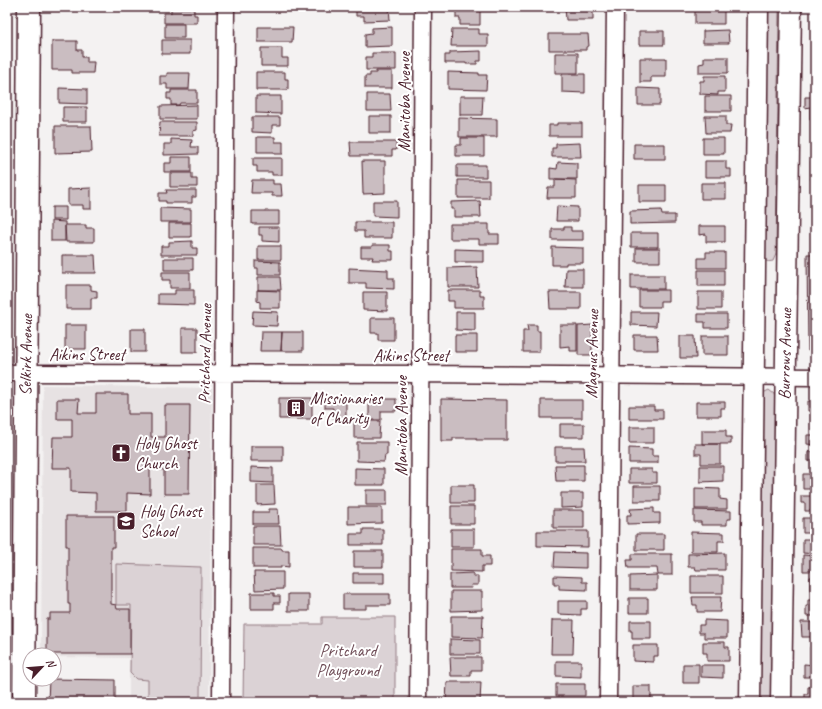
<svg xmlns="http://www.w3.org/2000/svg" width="822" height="709" viewBox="0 0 822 709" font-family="Caveat,sans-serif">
<rect width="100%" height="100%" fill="#f4f2f2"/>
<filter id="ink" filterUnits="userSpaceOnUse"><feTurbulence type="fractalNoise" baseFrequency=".025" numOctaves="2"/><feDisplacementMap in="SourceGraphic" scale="8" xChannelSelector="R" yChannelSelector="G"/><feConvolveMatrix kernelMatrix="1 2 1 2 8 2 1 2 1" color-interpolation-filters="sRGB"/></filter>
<g filter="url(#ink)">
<path fill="#e7e2e3" d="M43 385 212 388 209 699 129 700V658L54 657V655H41Z"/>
<path fill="#dbd2d5" stroke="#927880" d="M766 7H779L776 254 773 261C768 262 766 262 764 258Z
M769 390 774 394 775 398 771 702H759L763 393Z
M116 564 201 567 200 698 148 699V680L136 679 130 673 131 605H116Z
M322 617H395V702H243L244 624H322Z"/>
<path fill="#cabdc1" stroke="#4a1f2b" d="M356 7H389L390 20 364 21V16H356Z
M456 7H480V25H460V18H456Z
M565 7H593V20H566Z
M171 8H194V15H197V23H164V13H171Z
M695 8H724V24H695Z
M165 24H184V38H165Z
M258 27H293L292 42H258Z
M392 27V46L365 47V34L372 33V28Z
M452 29H479V34H488V46H451Z
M728 30 729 43H703V31Z
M639 31H664V45H639Z
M812 33H815V51H812Z
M549 34H588L589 46 586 47V50H549Z
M162 40H190V54H162Z
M52 41H77V50H82V57H87V62H94L93 73H72V70H52Z
M261 48H282V58H288V66H261Z
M481 51V61H477V64H466V63H445V55H450V52Z
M812 52H815V74V67H812Z
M372 53H396V70H366V57H372Z
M555 53H578V73H555Z
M704 57H728V73H699V64L704 63Z
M640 58H666V77H651V82H640Z
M376 71H392V88H365V76H370V73H376Z
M256 72H285V79H288V90H256Z
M448 72 479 73V75H487L486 90 448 89Z
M167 73H190L189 89H167V84H160V76H167Z
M562 74H585V93L562 92Z
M704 76H725V92H718V95L700 94V81H704Z
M59 88 87 89V104L59 103Z
M638 88 660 89V105H638Z
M171 90H197V103H180L179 105H171V99H167V93H171Z
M367 94H390L391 111H367Z
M256 96H281V114L256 113Z
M460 96H483L482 115H460Z
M705 96H731V111H705Z
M805 97H815V119H810V107L805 108Z
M197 105V119H160V106Z
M63 107H87V122H63Z
M369 116H391V133H369Z
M705 116H726V125H731L730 133H706Z
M252 117H280V125H272V133L252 132Z
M459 118 497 119V137H459Z
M160 122H197V130L193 131V136H159Z
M557 123H582V136H549V125H557Z
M55 126H91L92 152 55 153Z
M257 137H275V142H283V154H275L274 152H257Z
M461 138H484V156H456V145H461Z
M703 138H724V154H703Z
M171 139 192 140 191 147H198V154L164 155V144H171Z
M350 142H396V150H392V156H351Z
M580 143 581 157H552V148H556V144Z
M634 144H665V159H634Z
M171 157H191V172H164V163H171Z
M253 158H282V175H272V172H257V166H253Z
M362 161H385V193L363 194Z
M705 161H726V169H731V177H705Z
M811 161H815V180H811Z
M558 162 577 163V179H550V168L557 169Z
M457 165H486V177H457Z
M170 173H192V179H197V187H170Z
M555 179 576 180V198H547L548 187H555Z
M252 180H273V184H281L282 196H272V193H251Z
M458 180H489V198H458Z
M701 183H726V199H701Z
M639 185H666V202H639Z
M812 186H815V223H812Z
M91 188V209H83V205H68V189Z
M166 190H196V197H192V203H166V201H159V193H167Z
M373 201H397V217L373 216Z
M480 201 481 217H454V209H451V202Z
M557 206 578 207V221H556Z
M52 207H66V220H52Z
M160 208 191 209V222H160Z
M661 210 662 215H675V223L630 224V211Z
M252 211H279V224H252Z
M51 221 65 222V241H51Z
M355 222H392V238H364V231H355Z
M169 223H191V237H169Z
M450 224H489V234H499V244H479V239H450Z
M65 225H86V228H94V242H66Z
M699 226H725V242H706V234L699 235Z
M259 227H279V242L262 241V235H259Z
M564 227H571V231H583V240H552V229H564Z
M631 233H658V247H631Z
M192 241V248H197V255H161V246H169V242Z
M372 245H390V251H393V260H372L373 257H361V247H372Z
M258 246H281V260H258Z
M552 247 583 248V263H566V265H552Z
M636 248H660V262H636Z
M455 249 484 250V262H455Z
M706 252H725V268H698V258H706Z
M807 254H815V351H808Z
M62 255H95L96 273H62Z
M164 258H193V270H164Z
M255 261 280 262V275H258V268H255Z
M477 267 478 287H448V268Z
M349 268 388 270V278H394V289L366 288V283H349Z
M566 269H583V287H565Z
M698 270H724V286H698Z
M162 272H190V288H170V280H162Z
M631 275H664V289H631Z
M258 277H280L281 290H258Z
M66 285H91V290L97 291V298H91V309H66Z
M175 290H194V305L158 304V294H175Z
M257 290 280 291V308H260V302L257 301Z
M448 290H480V296H484V308H454V301H448Z
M639 290H668V301H660V307H639Z
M363 292H387V311L363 310Z
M549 292H581V309H550Z
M698 292H721V309H698Z
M253 311 278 312 277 326 252 325Z
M456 312H475V331L456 330Z
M631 312H657L656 326 631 325Z
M698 314H727V328H705V322H698Z
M371 318H394V340H378V333H371Z
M65 325H86V349H65Z
M527 325H537V331H540V349H539V352H523V331H528Z
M560 325H577V351H570V346L560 347Z
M592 325V355H578V326Z
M182 328H197V352H182Z
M131 329H145V352H131Z
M261 332H282L281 351H260Z
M282 332H303V351H281Z
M455 335H477V352H455Z
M634 335H657L658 350H634Z
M680 336H695L696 358H680Z
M702 336H728V355H702Z
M96 394H128V414H151V437H165V405H190L189 494H164V470L150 469V494L127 493V511H96V493L71 492V468H52L53 437H72V419H57V399H79L78 413H96Z
M279 398H312V419H279Z
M325 398H346V418H333V408H325Z
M369 399H396V411H381V420H369Z
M441 399 507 400V440H476V438H453V441H441Z
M541 400H582V418H541Z
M808 401H815V421H813V411H808Z
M696 402H725V408H721V416H696Z
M629 406H654V410H663V419H629Z
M354 421H380L379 438H354Z
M560 424H584V437H560Z
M813 424H815V445L807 444V435H813Z
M629 427H654V443H629Z
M702 430H726V437H731V444H702Z
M357 442H387V455H385L384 462 357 461Z
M695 444H720V464H701V454H695Z
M251 446H283V461H251Z
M555 447H584L585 461H555Z
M629 448 652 449V456H658V463H629Z
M808 452H815V467H812V461H808Z
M555 465H584V481H556Z
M700 466H723V481L700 482Z
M251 467 273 468V483L251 482Z
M355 468 384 469V485H355Z
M629 469H652V473H657V483H629Z
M803 474H815V489H803Z
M257 485H274L275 504 257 505Z
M451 485H474V503H451Z
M634 486H660V501H634Z
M695 488 720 489V499L727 500V509H695Z
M366 490H387V505H366Z
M561 493H583V507L561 508Z
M801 496H815V511H805V503H801Z
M451 506H474V524H451Z
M348 507H382V523L348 524Z
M654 508V513H660V523L627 524V515H631L630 509Z
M269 509H278L279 524H253V512H269Z
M553 510H584V528H553Z
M694 510 731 511V519H727V525H701V522H694Z
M66 516H114V547H111V604L116 605 117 609H130V654H47V619H50V613H70V604H68V546H66Z
M803 518H815V533H803Z
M253 526H280L281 545H253Z
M363 529H383V545H350V534H363Z
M451 529H474V547H451Z
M537 531H588V547L537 546Z
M691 532 724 533V541H718V552H691Z
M636 534H664V550H636Z
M803 539H815V554L803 553Z
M253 548H282V550H289V567L281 566V568H253Z
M451 549H482V556H490V566H482V572L451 571Z
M354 551H383V567H354Z
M555 552 586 553V568L554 567Z
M725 553V570H696L695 567H688V554Z
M632 554H672V575H658L657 568H628L627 560H632Z
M803 555 815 556V571H803Z
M254 572H283V589L255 590Z
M353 573H384V583H353Z
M473 573V576H478V585H471L472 588H450V574Z
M657 575V590H630V576Z
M554 576 582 577V582H587V590L559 589V584H554Z
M691 576H723V593H691Z
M810 577H815V590H810Z
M451 591H482V610L451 611Z
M251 593H274V596H280V603H274V609H251Z
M288 594H309V611H288Z
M343 594H390V605H366V609H343Z
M692 597H721L720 612H697V605H693Z
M629 598H648V613H629Z
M808 600H815V616H806V606H808Z
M558 601H587V609H581V615L558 614Z
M451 616H483L482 638 451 637Z
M552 620H574L573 654H551Z
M704 620 727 621V638H704V633H699V625H704Z
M630 621H651V639H632V631H630Z
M801 622H815V637H802Z
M450 639 480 640V654H450Z
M703 642H725V647H729V661H707V653H703Z
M633 645H658V656H653V662L633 661Z
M810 647H815V663H810Z
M450 657H481V670H471V676H451Z
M556 661H581V677L556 676Z
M683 664H699V683H683Z
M804 664 815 665V677H804Z
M701 665H723V678L701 677Z
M49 679 115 680V702H48Z
M447 682H481L480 702H446Z
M556 684H585V696H556Z
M633 686H651V702H633Z
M808 687H815V702H805V694H808Z"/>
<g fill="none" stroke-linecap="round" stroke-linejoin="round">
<defs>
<path id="minor" d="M7 373 421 374 815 377
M7 608H24
M221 702 226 7
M418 702 423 7
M608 702 615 7"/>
<path id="tertiary" d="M750 702 758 7
M781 702 791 7"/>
<path id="secondary" d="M24 702 29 7"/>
</defs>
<use href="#minor" stroke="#4a1f2b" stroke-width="19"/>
<use href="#tertiary" stroke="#4a1f2b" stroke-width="23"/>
<use href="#secondary" stroke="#4a1f2b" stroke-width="25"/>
<use href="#minor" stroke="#fff" stroke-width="16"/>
<use href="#tertiary" stroke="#fff" stroke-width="20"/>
<use href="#secondary" stroke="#fff" stroke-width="22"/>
</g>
</g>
<defs>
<symbol id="building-square" viewBox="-11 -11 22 22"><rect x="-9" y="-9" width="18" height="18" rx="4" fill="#4a1f2b" stroke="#fff"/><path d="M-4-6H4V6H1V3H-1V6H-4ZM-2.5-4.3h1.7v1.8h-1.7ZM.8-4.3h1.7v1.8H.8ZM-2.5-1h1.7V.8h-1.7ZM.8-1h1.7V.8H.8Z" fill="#fff"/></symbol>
<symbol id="church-square" viewBox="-11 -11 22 22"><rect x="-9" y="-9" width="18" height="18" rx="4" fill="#4a1f2b" stroke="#fff"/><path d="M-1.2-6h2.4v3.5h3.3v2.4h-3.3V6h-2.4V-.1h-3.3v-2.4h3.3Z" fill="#fff"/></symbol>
<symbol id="school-square" viewBox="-11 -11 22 22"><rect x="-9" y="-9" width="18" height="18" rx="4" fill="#4a1f2b" stroke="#fff"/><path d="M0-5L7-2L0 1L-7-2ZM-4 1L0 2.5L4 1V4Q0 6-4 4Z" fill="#fff"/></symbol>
</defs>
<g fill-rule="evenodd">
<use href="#building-square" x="285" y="397" width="22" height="22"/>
<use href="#church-square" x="110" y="442" width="22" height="22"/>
<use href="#school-square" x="115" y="510" width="22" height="22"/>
</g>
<g text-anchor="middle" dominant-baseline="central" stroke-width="4" stroke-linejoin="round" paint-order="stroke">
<g font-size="17" fill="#4a1f2b" stroke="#fff">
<text transform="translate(404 102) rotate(-90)">Manitoba Avenue</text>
<text x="87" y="354">Aikins Street</text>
<text transform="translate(205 354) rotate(-89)">Pritchard Avenue</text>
<text transform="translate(592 354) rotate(-89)">Magnus Avenue</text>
<text transform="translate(785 354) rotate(-89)">Burrows Avenue</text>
<text transform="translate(26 355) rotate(-89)">Selkirk Avenue</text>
<text x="411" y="355">Aikins Street</text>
<text transform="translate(401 426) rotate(-90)">Manitoba Avenue</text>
</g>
<g font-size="17" fill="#4a1f2b" stroke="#fff" text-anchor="start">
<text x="310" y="398">Missionaries<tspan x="310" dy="20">of Charity</tspan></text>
<text x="135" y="443">Holy Ghost<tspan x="135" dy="20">Church</tspan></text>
<text x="140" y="511">Holy Ghost<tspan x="140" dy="20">School</tspan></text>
</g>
<g font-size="17" fill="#6e4c56" stroke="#fff">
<text x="348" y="650">Pritchard<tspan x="348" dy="20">Playground</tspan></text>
</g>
</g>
<rect width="822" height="709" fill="none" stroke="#fff" stroke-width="24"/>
<rect x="12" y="12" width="798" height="685" fill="none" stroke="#4a1f2b" stroke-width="1.5" filter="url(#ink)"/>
<g transform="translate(42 667) rotate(64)"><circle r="19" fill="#ffffff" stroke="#b7a5aa"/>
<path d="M0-3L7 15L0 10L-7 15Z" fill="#4a1f2b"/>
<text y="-6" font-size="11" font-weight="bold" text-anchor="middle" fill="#4a1f2b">N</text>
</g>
</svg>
